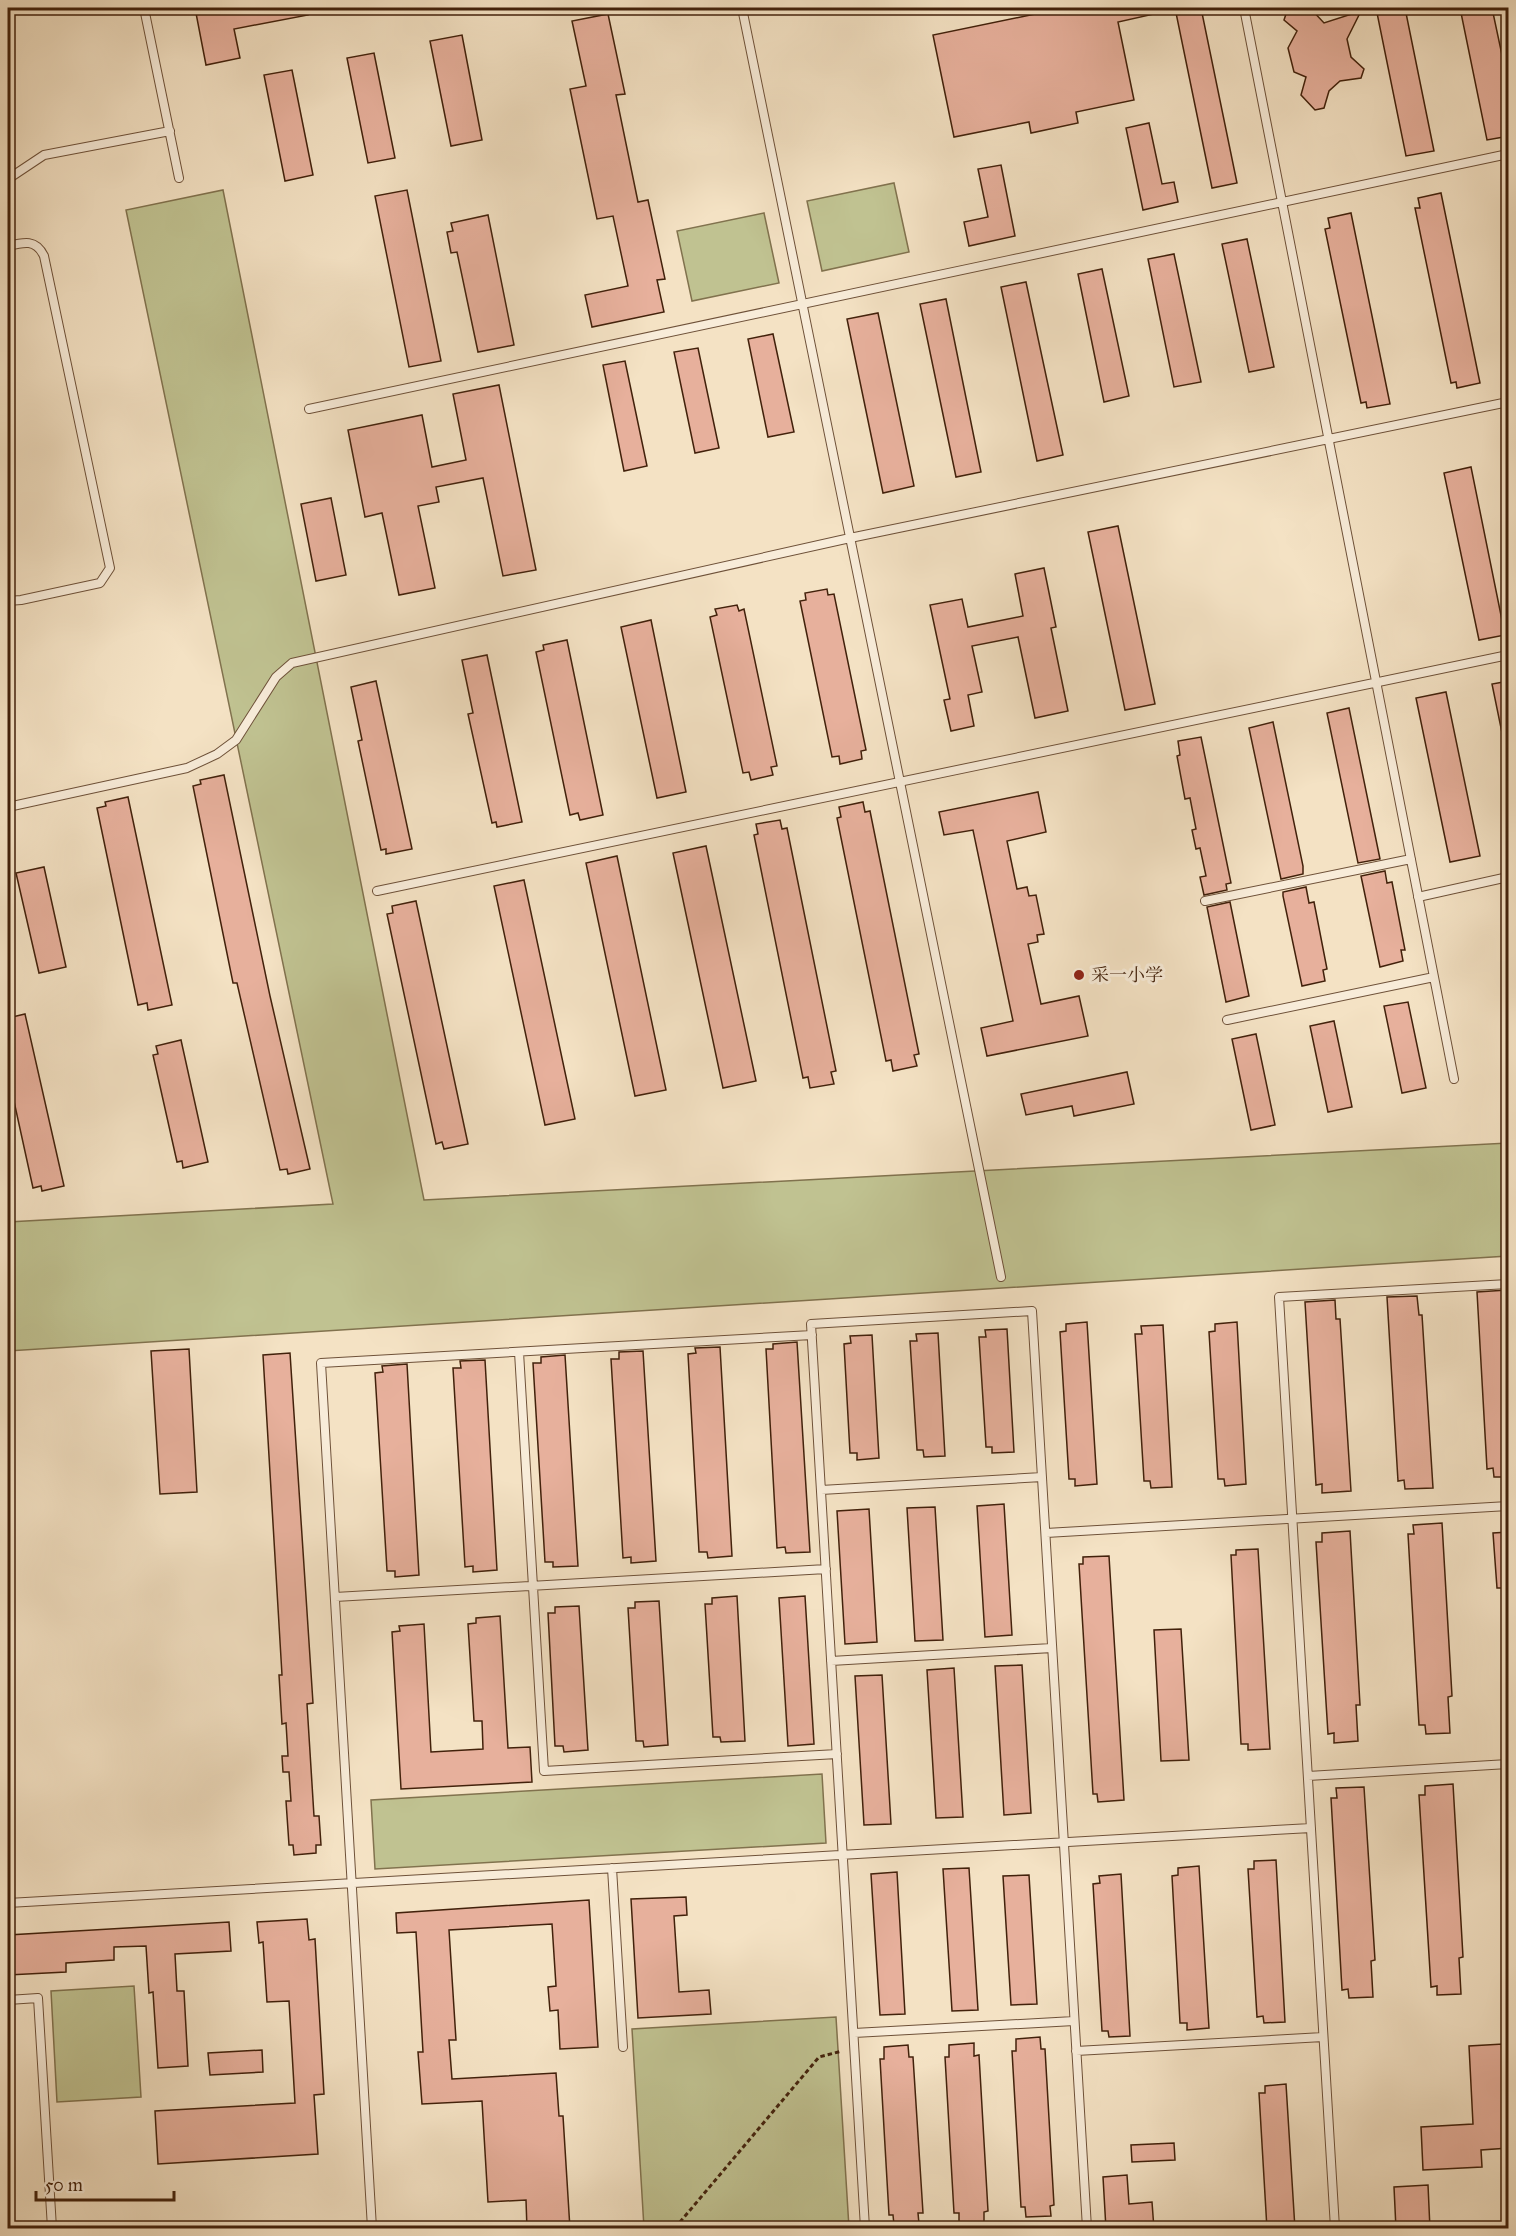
<svg xmlns="http://www.w3.org/2000/svg" width="1516" height="2236" viewBox="0 0 1516 2236" font-family="'IM FELL Great Primer','Noto Serif SC',serif">
<rect width="100%" height="100%" fill="#f4e2c4"/>
<filter id="stains"><feTurbulence type="fractalNoise" baseFrequency=".00333" numOctaves="4"/><feColorMatrix values="0 0 0 0 .2 0 0 0 0 .09 0 0 0 0 .02 0 0 0 .5 -.17"/></filter>
<radialGradient id="worn" r=".72"><stop offset=".6" stop-color="#630" stop-opacity="0"/><stop offset="1" stop-color="#630" stop-opacity=".3"/></radialGradient>
<path fill="#c0c291" stroke="#81724e" stroke-width="1.5" d="M894 183 909 252 822 271 807 201Z
M223 190 424 1200 1508 1143V1256L8 1351V1222L333 1204 126 210Z
M764 213 779 283 692 301 677 231Z
M822 1774 826 1843 375 1869 371 1800Z
M134 1986 141 2097 57 2102 51 1991Z
M836 2017 849 2228H644L632 2029Z"/>
<path fill="#e7b09c" stroke="#42210b" stroke-width="1.5" d="M195 8H307L308 15 234 29 240 58 206 65Z
M1064 8H1153L1154 14 1118 22 1134 100 1076 112 1078 123 1031 133 1029 122 954 137 933 35Z
M1175 8H1201L1237 183 1212 188Z
M1288 8H1310L1324 23 1361 11 1347 39 1351 57 1364 69 1361 78 1340 81 1329 91 1324 108 1315 110 1301 95 1306 77 1294 72 1288 48 1297 31 1284 20Z
M1376 8H1405L1434 151 1406 156Z
M1460 8H1492L1509 88V136L1487 140Z
M608 14 625 94 616 95 638 202 648 200 665 279 657 280 664 312 592 327 585 295 628 286 613 216 597 219 570 89 586 86 572 21Z
M462 35 482 140 451 146 430 41Z
M374 53 395 158 368 163 347 58Z
M292 70 313 175 285 181 264 75Z
M1149 123 1162 184 1174 182 1178 202 1143 210 1126 128Z
M1001 165 1015 236 969 246 964 222 988 217 978 169Z
M407 190 441 361 409 367 375 196Z
M1441 193 1480 383 1457 388 1456 382 1451 383 1415 208H1420L1418 198Z
M1351 213 1390 404 1367 408 1366 402 1361 403 1325 229 1330 228 1328 218Z
M488 215 514 345 478 352 457 252 451 253 447 232 453 231 451 223Z
M1247 239 1274 367 1249 372 1222 244Z
M1174 254 1201 382 1174 387 1148 259Z
M1102 269 1129 396 1104 402 1078 274Z
M1026 282 1063 455 1037 461 1001 287Z
M946 299 981 472 956 477 920 304Z
M878 313 914 486 883 493 847 319Z
M773 334 794 432 768 437 748 339Z
M698 348 719 448 695 453 674 352Z
M625 361 647 466 624 471 603 365Z
M499 385 536 570 503 576 483 478 436 487 439 502 418 506 435 588 399 595 382 513 365 517 348 430 422 415 432 467 466 460 453 394Z
M1471 467 1505 635 1479 640 1444 473Z
M331 498 346 575 316 581 301 504Z
M1118 526 1155 704 1125 710 1088 532Z
M1044 568 1056 627 1051 628 1068 711 1035 718 1018 637 972 646 982 692 968 695 974 726 951 731 944 700 950 699 930 605 962 599 968 627 1023 616 1015 574Z
M827 589 828 595 834 594 866 750 861 751 862 759 840 764 839 756 832 757 800 601 806 600 805 593Z
M737 605 739 611 744 609 777 766 771 767 773 775 751 780 749 772 743 773 710 617 717 615 715 609Z
M651 620 686 792 657 798 621 627Z
M567 640 603 815 580 820 578 813 570 815 536 652 544 650 543 645Z
M487 655 522 822 497 827 496 822 492 823 468 714 473 713 462 660Z
M376 681 412 849 386 854V849L381 850 358 741 362 740 351 687Z
M1509 681V732L1502 733 1492 684Z
M1446 692 1480 856 1450 862 1416 698Z
M1349 708 1380 859 1358 863 1327 713Z
M1273 722 1303 866V874L1281 879 1249 728Z
M1201 737 1231 883 1226 884 1227 890 1204 895 1200 877 1206 876 1200 848 1196 849 1192 830 1196 829 1190 798 1185 799 1177 756 1180 755 1178 741Z
M224 775 270 996 310 1169 288 1174 287 1169 280 1170 237 983H233L193 786 201 784 200 780Z
M1038 792 1046 832 1007 841 1017 889 1027 887 1029 896 1036 895 1044 934 1037 935 1038 942 1028 944 1041 1004 1079 996 1088 1036 987 1056 981 1028 1013 1021 973 830 944 835 939 812Z
M128 797 172 1005 148 1010 147 1003 138 1005 97 808 106 806 105 802Z
M863 802 865 812 870 811 919 1054 914 1055 917 1066 893 1071 891 1060 886 1061 837 818 841 817 839 807Z
M780 820 782 829 787 828 836 1071 831 1072 834 1084 810 1088 808 1077 803 1078 754 835 758 834 756 824Z
M706 846 756 1081 723 1088 673 853Z
M617 856 666 1090 635 1096 586 863Z
M44 867 66 967 39 973 16 873Z
M1385 871 1387 883 1392 882 1405 950H1401L1403 961 1380 967 1361 876Z
M524 880 575 1119 545 1125 494 886Z
M1306 887 1309 903 1314 902 1327 969 1323 970 1325 981 1302 986 1283 896V892Z
M416 901 468 1144 444 1149 442 1142 436 1144 387 914 393 913 392 906Z
M1230 902 1249 996 1226 1002 1207 907Z
M1408 1002 1426 1088 1402 1093 1384 1006Z
M25 1014 64 1186 42 1191 41 1186 33 1188 8 1074V1018Z
M1334 1021 1352 1107 1328 1112 1310 1026Z
M1256 1034 1275 1125 1251 1130 1232 1039Z
M181 1040 208 1162 183 1168 182 1161 177 1162 153 1055 158 1054 156 1046Z
M1127 1072 1134 1104 1074 1116 1072 1106 1026 1115 1021 1094Z
M1507 1290 1509 1477H1494L1493 1468 1487 1469 1477 1292Z
M1417 1296 1419 1315H1422L1433 1488 1405 1489 1404 1480 1398 1481 1387 1297Z
M1335 1300 1336 1319H1340L1351 1491 1322 1493V1484L1316 1485 1305 1302Z
M1087 1322 1097 1484 1075 1486V1479H1069L1060 1332 1066 1331V1324Z
M1237 1322 1246 1484 1225 1486 1224 1479H1218L1209 1332 1215 1331V1324Z
M1163 1325 1172 1487 1151 1488 1150 1481H1144L1135 1334H1142L1141 1326Z
M1007 1329 1014 1452 992 1453V1447H986L979 1337H986L985 1330Z
M938 1333 945 1456 924 1457 923 1450H917L910 1341H917L916 1334Z
M872 1335 879 1458 857 1460V1453H850L844 1344 851 1343 850 1336Z
M797 1342 810 1552 786 1553 785 1547 777 1548 766 1349H773V1344Z
M720 1347 732 1556 708 1558 707 1552H699L688 1354 696 1353 695 1348Z
M189 1349 197 1492 160 1494 151 1351Z
M643 1351 656 1561 631 1563V1557L623 1558 611 1359H619V1352Z
M290 1353 313 1703 307 1704 314 1816H319L321 1845H316V1853L294 1855 293 1845H289L286 1801H291L289 1772H283L282 1756H288L286 1723 282 1724 279 1675H282L263 1355Z
M565 1355 578 1566 553 1567V1562H545L533 1363H541V1357Z
M485 1360 497 1570 473 1572V1566L465 1567 453 1368H461L460 1361Z
M407 1364 419 1575 395 1577V1571H387L375 1373 383 1372 382 1366Z
M1004 1504 1012 1635 985 1637 977 1506Z
M935 1507 943 1640 915 1641 907 1508Z
M869 1509 877 1642 845 1644 837 1511Z
M1442 1523 1452 1696 1448 1697 1450 1733 1426 1734 1425 1725H1419L1408 1534H1414L1413 1525Z
M1350 1531 1360 1705H1356L1358 1741 1334 1743V1733L1328 1734 1316 1542H1322V1533Z
M1509 1532V1588H1497L1493 1533Z
M1258 1549 1270 1749 1248 1750V1744H1241L1231 1555H1236V1550Z
M1109 1556 1124 1800 1098 1802 1097 1794H1093L1079 1564H1083V1557Z
M737 1596 745 1741 721 1742 720 1737H713L705 1604H712V1598Z
M805 1596 814 1744 788 1746 779 1598Z
M659 1601 668 1745 644 1747 643 1741H636L628 1608H635V1602Z
M579 1606 588 1750 564 1752 563 1746H555L548 1613H555V1607Z
M500 1616 508 1748 530 1747 532 1782 401 1789 392 1632 400 1631 399 1626 424 1624 431 1752 483 1749 482 1721H474L468 1624 476 1623V1618Z
M1181 1629 1189 1760 1161 1761 1154 1630Z
M1022 1665 1031 1813 1004 1815 995 1666Z
M954 1668 963 1817 936 1818 927 1670Z
M882 1675 891 1824 864 1825 855 1676Z
M1453 1784 1463 1957 1459 1958 1461 1994 1437 1995V1986L1431 1987 1419 1795H1425V1786Z
M1364 1787 1375 1960 1371 1961 1373 1997 1349 1998 1348 1989 1342 1990 1331 1798H1337L1336 1788Z
M1276 1860 1285 2022 1264 2023 1263 2016 1257 2017 1248 1869H1254V1861Z
M1199 1866 1209 2028 1187 2030V2023H1180L1172 1876 1178 1875V1868Z
M969 1868 978 2010 952 2011 943 1869Z
M897 1872 905 2014 880 2015 871 1874Z
M1121 1874 1130 2036 1109 2037 1108 2031H1102L1093 1884 1100 1883 1099 1876Z
M1029 1875 1037 2004 1011 2005 1003 1876Z
M686 1897 687 1915 674 1916 679 1992 709 1990 711 2014 638 2018 631 1899Z
M589 1900 598 2047 560 2049 558 2010 550 2011 548 1987 556 1986 552 1924 449 1930 456 2040H449L452 2079 556 2073 559 2116H563L570 2229H527L526 2200 488 2202 482 2101 422 2104 418 2052H423L416 1932 397 1933 396 1913Z
M307 1919 309 1940 315 1939 324 2094 314 2095 318 2154 158 2164 155 2111 295 2103 289 2001 267 2002 263 1942 259 1943 257 1922Z
M229 1922 231 1951 175 1954 177 1991H184L188 2066 158 2068 153 1992 149 1993 146 1946 114 1947V1960L66 1963V1972L8 1975V1935Z
M1040 2037 1041 2049H1045L1054 2205 1050 2206 1051 2216 1026 2217 1025 2207H1021L1012 2051H1016V2039Z
M974 2043V2056L979 2055 988 2211 984 2212V2222L959 2224V2213H954L945 2057H949V2045Z
M1503 2044 1509 2148 1481 2150 1482 2167 1423 2170 1421 2127 1473 2124 1469 2046Z
M908 2045 909 2057H913L923 2213H918L919 2224 894 2225 893 2215H889L880 2059H884V2047Z
M262 2050 263 2072 210 2075 208 2053Z
M1286 2084 1295 2229H1267L1259 2093H1265V2086Z
M1174 2143 1175 2160 1132 2162 1131 2145Z
M1127 2175 1129 2204 1152 2202 1154 2229H1106L1103 2177Z
M1428 2185 1430 2229H1396L1394 2187Z"/>
<g fill="none" stroke-linecap="round" stroke-linejoin="round">
<defs>
<path id="service" d="M144 8 179 178
M742 8 1001 1277
M1244 8 1454 1079
M8 179 44 155 170 131
M8 246C24 242 36 239 44 256L110 568 100 583 21 600 8 601
M309 409 1508 154
M8 807 187 768 217 754 236 740 276 677 292 663 850 538 1508 402
M377 891 1508 655
M1418 897 1508 877
M1205 901 1411 859
M1227 1020 1434 977
M519 1352 544 1771 837 1754
M821 1490 1042 1477
M1046 1533 1508 1506
M335 1597 826 1569
M831 1661 1052 1648
M1308 1776 1508 1764
M612 1868 623 2047
M8 1903 1311 1828
M8 2000 38 1998 52 2228
M854 2033 1074 2021
M1076 2051 1323 2037
M372 2228 321 1363 812 1335
M865 2228 811 1324 1032 1311 1087 2228
M1335 2228 1279 1297 1508 1284"/>
</defs>
<use href="#service" stroke="#6e5139" stroke-width="10"/>
<path stroke="#42210b" stroke-width="3" stroke-dasharray="4.5 3" stroke-linecap="butt" d="M675 2228 819 2057 842 2051"/>
<use href="#service" stroke="#f8ecd9" stroke-width="8"/>
</g>
<circle fill="#8f2418" stroke="#f8ecd9" stroke-width="2" cx="1079" cy="975" r="6"/>
<g text-anchor="middle" dominant-baseline="central" stroke-width="6" stroke-linejoin="round" paint-order="stroke">
<g font-size="18" fill="#42210b" stroke="#f8ecd9" text-anchor="start">
<text x="1091" y="975">采一小学</text>
</g>
</g>
<rect width="1516" height="2236" fill="none" stroke="#f4e2c4" stroke-width="30"/>
<rect x="9" y="9" width="1498" height="2218" fill="none" stroke="#42210b" stroke-width="3"/>
<rect x="15" y="15" width="1486" height="2206" fill="none" stroke="#42210b" stroke-width="1.5"/>
<path d="M36 2191v9h138v-9" fill="none" stroke="#42210b" stroke-width="3"/>
<text x="45" y="2191" font-size="18" fill="#42210b" stroke="#f8ecd9" stroke-width="4.5" paint-order="stroke">50 m</text>
<rect width="100%" height="100%" filter="url(#stains)"/>
<rect width="100%" height="100%" fill="url(#worn)"/>
</svg>
